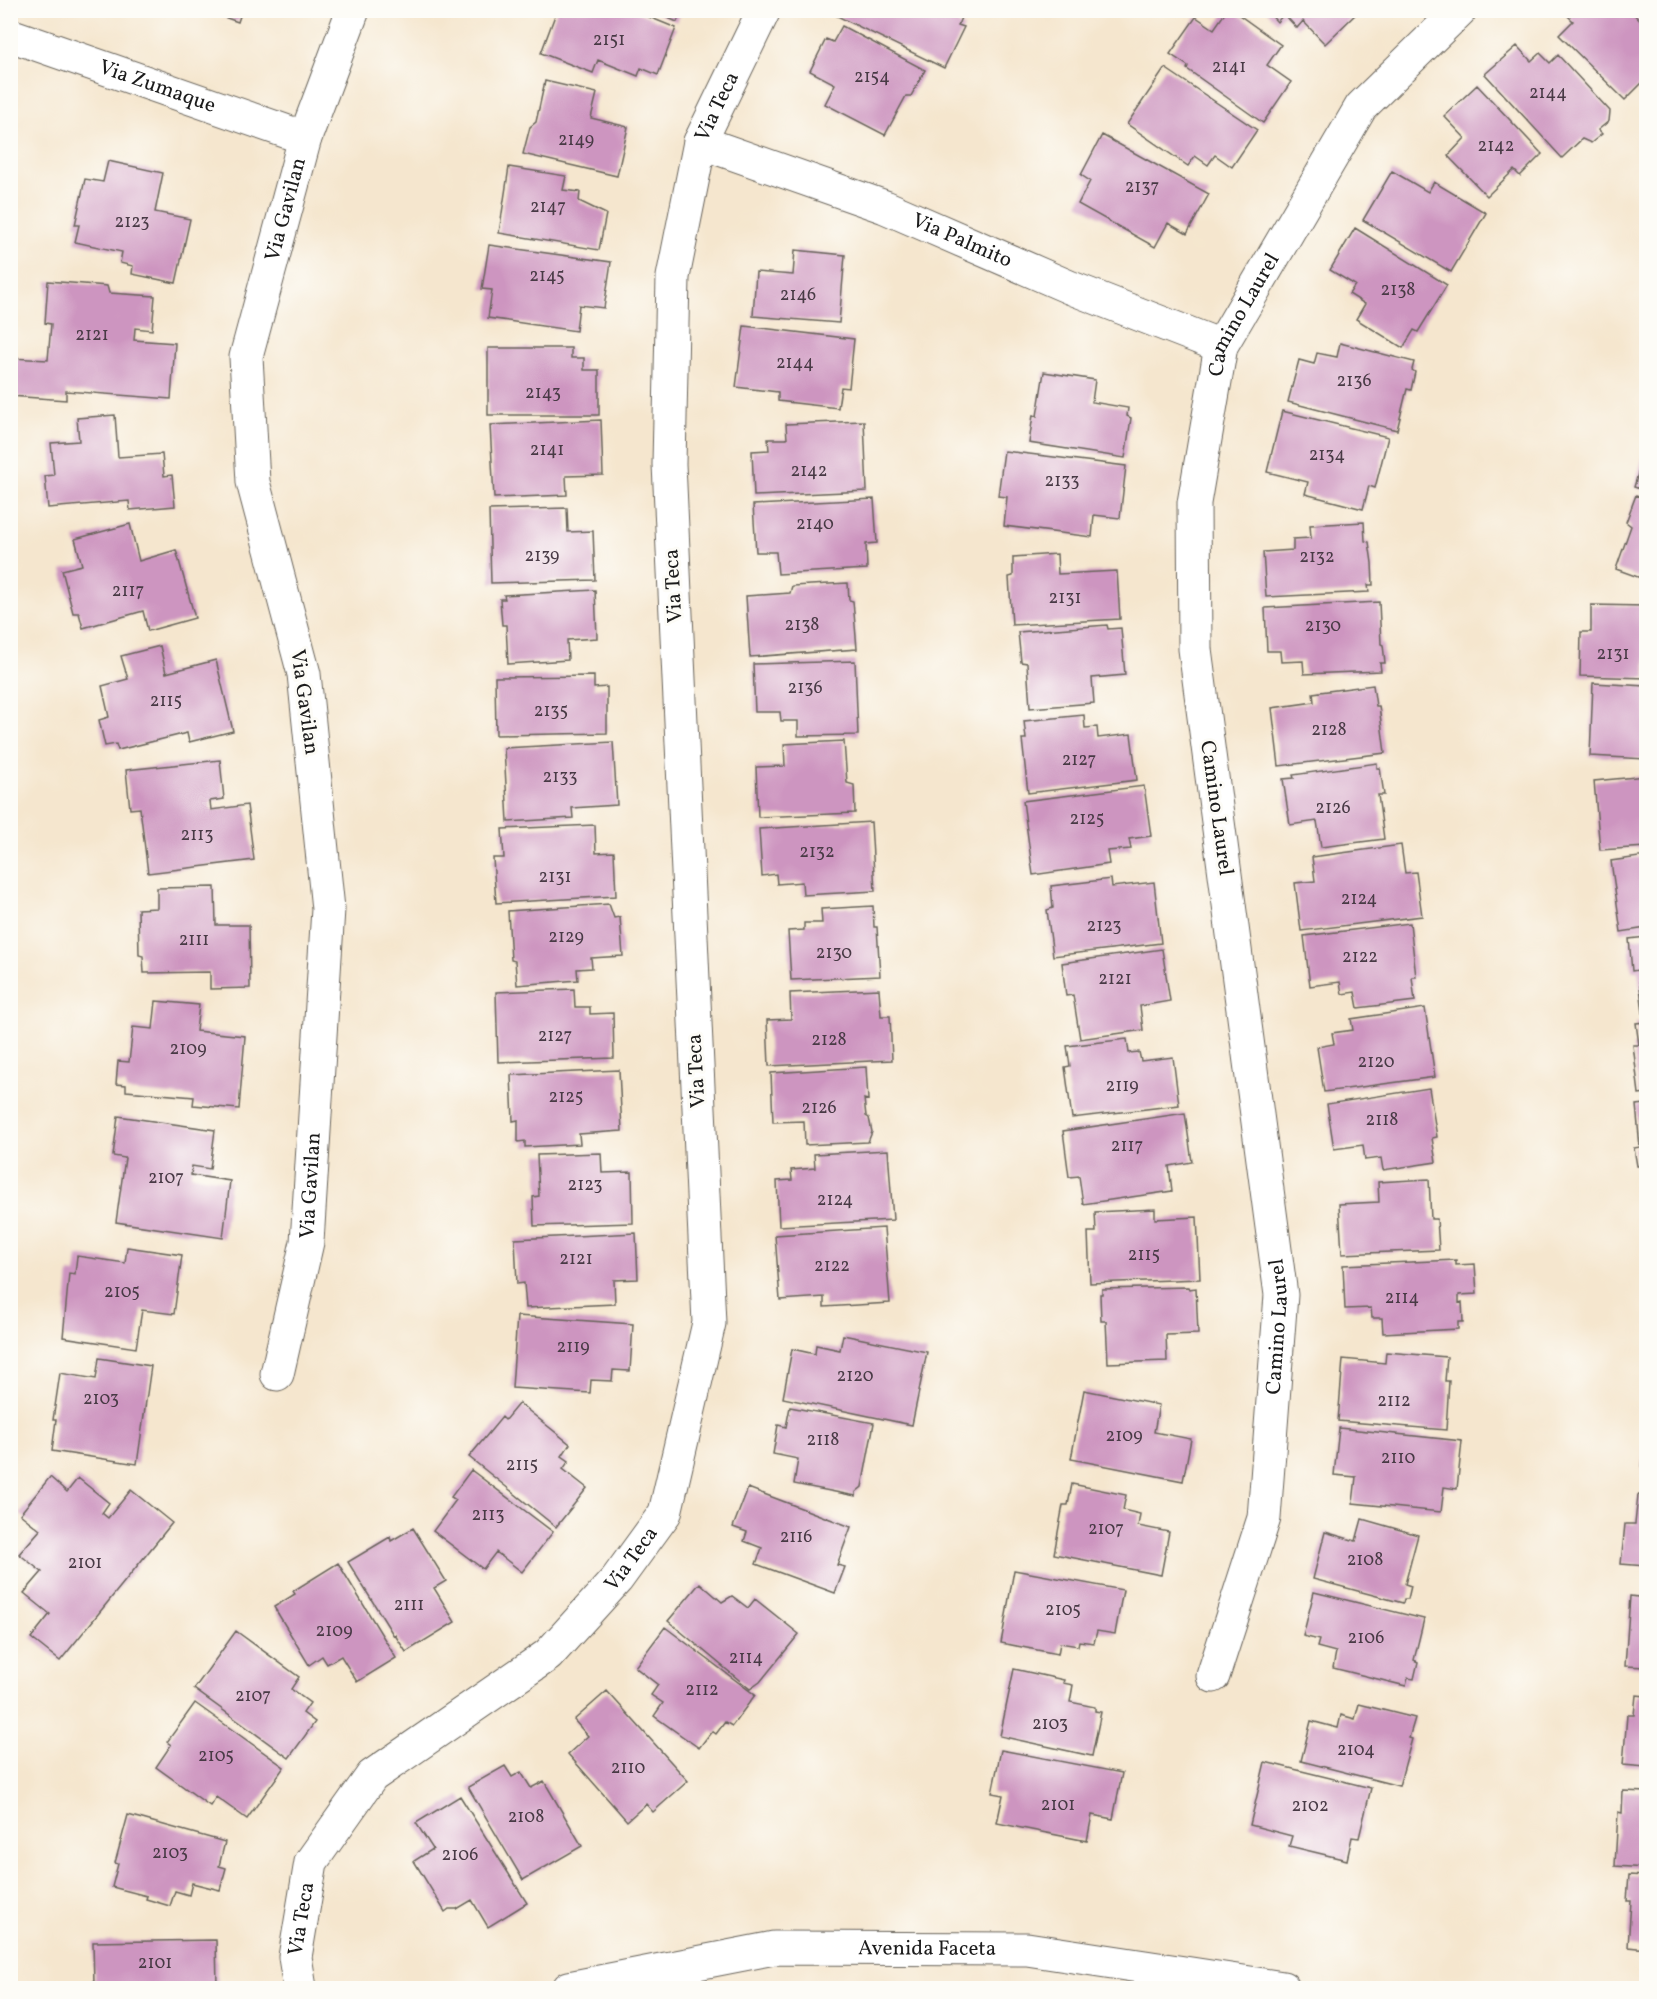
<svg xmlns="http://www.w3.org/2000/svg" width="1657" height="1999" viewBox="0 0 1657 1999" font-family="Vollkorn,serif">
<rect width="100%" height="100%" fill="#fdfcf7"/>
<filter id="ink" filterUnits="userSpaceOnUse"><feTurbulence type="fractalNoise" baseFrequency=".0167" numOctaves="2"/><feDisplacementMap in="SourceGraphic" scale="12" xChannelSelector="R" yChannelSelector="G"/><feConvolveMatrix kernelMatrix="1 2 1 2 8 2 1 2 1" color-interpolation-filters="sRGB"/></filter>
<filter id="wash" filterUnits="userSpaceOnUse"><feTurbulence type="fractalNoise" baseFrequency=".008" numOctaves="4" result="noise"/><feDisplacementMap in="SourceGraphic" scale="24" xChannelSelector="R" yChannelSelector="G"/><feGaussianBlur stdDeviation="1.35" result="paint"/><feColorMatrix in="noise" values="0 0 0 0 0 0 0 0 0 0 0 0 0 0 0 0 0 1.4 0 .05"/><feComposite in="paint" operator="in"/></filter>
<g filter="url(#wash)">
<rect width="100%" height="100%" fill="#f5e6ce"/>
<g id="blocks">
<path fill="#cd95c0" d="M204 10H242L238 22Z
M557 10H632L676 28 658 75 641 68 638 76 598 60 593 73 541 53Z
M650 10H682L677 22Z
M840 10H964L958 25 964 27 944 68 837 16Z
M1227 10H1232L1281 45 1267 65 1291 82 1263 123 1187 69 1188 66 1170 54 1196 17 1214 29Z
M1266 10H1360L1325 44 1303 21 1297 28 1284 14 1277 22Z
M1562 10H1630L1646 27V84L1644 81 1625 100 1559 35 1573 21Z
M842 26 925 70 911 96H906L885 135 825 104 835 84 810 71 826 39 833 42Z
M1517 46 1531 61 1540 53 1550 63 1558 55 1610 111 1609 121 1598 130 1602 134 1591 143 1582 139 1562 158 1485 74Z
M1165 68 1257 130 1232 167 1215 155 1208 165 1195 156 1188 166 1127 124Z
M545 81 597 93 591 118 628 127 617 176 523 154 530 127 536 122Z
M1477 85 1542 154 1520 176 1514 170 1487 196 1448 156 1465 138 1444 116Z
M1102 135 1209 194 1187 234 1168 223 1155 247 1078 204 1090 181 1081 175Z
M108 161 163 173 155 212 190 219 176 283 132 274 133 266 120 263 122 252 75 242 79 225H75L85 179 103 182Z
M509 167 566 176 563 190 580 192 579 201 606 214 599 250 499 233Z
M1392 171 1428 192 1434 182 1486 213 1451 272 1363 220Z
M1355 228 1447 285 1418 332 1414 330 1403 348 1356 319 1365 304 1349 294 1355 285 1330 270Z
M489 245 611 262 604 308 579 305 576 331 488 318 492 290 482 289Z
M795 250 845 255 839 323 753 316 756 272 793 275Z
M48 281 107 286 109 293 155 296 152 330 135 328 134 340 175 343 171 399 66 391V400L10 396V358L48 360 51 324 45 323Z
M744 326 854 339 849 388 841 387 838 408 778 401V392L736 387Z
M1340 343 1414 362 1412 370 1415 372 1411 390 1407 389 1397 430 1288 402 1299 360 1314 364 1317 353 1337 357Z
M488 348H571V358H584V370H599V415H488Z
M1044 372 1095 380 1092 402 1128 408 1127 416 1131 418 1125 458 1029 443 1033 415 1037 416Z
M1282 411 1388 437 1375 488 1369 486 1363 509 1305 494 1308 482 1267 472Z
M115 415 118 457 162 454 164 476 172 475 175 506 130 510 129 501 48 508 45 476 54 475 51 443 79 441 77 418Z
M601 420 603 475 566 476 567 495 494 498 490 425Z
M864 421 867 491 754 496 752 451 769 450 768 439H787L786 424Z
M1646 447V491L1634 487Z
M1004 451 1126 466 1120 518 1094 515 1092 537 1004 526 1007 497 998 496Z
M1636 495 1646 499V580L1616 569 1631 526 1626 522Z
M874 499 877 543 866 544 867 569 778 574 776 552H756L753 505Z
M567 508 568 532 593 531 595 580 491 583 489 510Z
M1364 522 1365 541 1369 542 1372 563 1373 585H1368L1369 592 1266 597 1263 552 1293 550V539L1311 538 1310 525Z
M130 524 139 561 176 550 195 618 148 631 143 611 83 628 79 613H73L62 570 82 565 75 539Z
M1057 554 1058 574 1117 571 1120 619 1012 625 1009 577 1013 576V557Z
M848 583 849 600 853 601 857 649 750 657 746 596 790 593 792 586Z
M595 590 597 638 567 640 568 660 508 664 506 625H502L500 599H505L504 595Z
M1379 602 1381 644 1383 645 1385 663H1380L1381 671 1304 674 1303 661 1281 662 1280 651H1267L1265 608Z
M1591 605 1646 606V678L1580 676 1581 632H1591Z
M1107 625 1108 629 1121 628 1125 675 1092 678 1094 703 1030 708 1027 663 1021 662 1018 632Z
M160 646 166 673 216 660 233 731 189 742 187 733 118 750 116 744 105 746 99 720 109 717 102 686 128 679 121 656Z
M855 661 858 735 798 736V721H781L780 712H755L753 664Z
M594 676V688L607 687V733L496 735 495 677Z
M1593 683 1646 686V759L1590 756Z
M1373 685 1376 706H1379L1385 753 1279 766 1272 708 1314 702 1313 693Z
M1084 715 1085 728 1097 727 1098 738 1131 734 1137 780 1028 793 1022 739H1026L1024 721Z
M844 741 847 783 854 785 855 813 758 817 756 767 785 766 784 744Z
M613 742 617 805 572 808 573 818 508 822 504 748Z
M220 760 224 799 210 801 211 810 247 805 254 860 148 873 140 808 130 809 126 770Z
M1377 763V768H1380L1384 795H1378L1384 839 1321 847 1317 821 1290 825 1283 779 1294 778 1293 775Z
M1646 776V847L1600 850 1594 781Z
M1144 786 1151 836 1129 839 1131 849 1107 851 1109 864 1033 875 1023 801Z
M871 822 875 891 803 895 802 882 777 884 776 874 762 876 759 829Z
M595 825 596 853 614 852 616 896 496 903 493 858H504L502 829Z
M1401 845 1405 873 1416 872 1422 916 1301 931 1295 883 1315 881 1312 857Z
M1646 856V928L1621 932 1611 861Z
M1111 879 1112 887 1154 882 1161 943 1053 956 1047 910 1053 908 1051 886Z
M215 887 216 925H249L250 988 210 989V972L144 973 143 956 139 955 138 909 157 908V888Z
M609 904 614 918 620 917 623 956 591 958 592 968 577 969 578 980 517 985 515 961 511 960 508 911Z
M873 906 874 927H877L880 976 791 980 788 931 804 930V923H822L821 909Z
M1410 923 1416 977H1412L1415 1001 1358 1008 1355 992 1342 994 1340 982 1310 986 1304 936Z
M1646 937V1013H1643L1638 970 1632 971 1629 939Z
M1162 949 1170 1001 1140 1006 1143 1030 1080 1039 1073 995 1066 996 1062 963Z
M574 989 575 1007H590V1014L613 1013 614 1058 498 1062 496 992Z
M879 989 881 1016H890L892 1060 769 1066 767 1020 791 1019 790 993Z
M156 1001 199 1005 196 1031 245 1036 239 1109 193 1105 194 1097 126 1091V1085L116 1084 118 1061 129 1062 133 1027 153 1029Z
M1425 1008 1435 1077 1324 1092 1317 1047 1334 1044 1332 1033 1353 1030 1351 1019Z
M1646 1022V1093L1639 1094 1633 1045H1639L1636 1023Z
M1127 1039 1129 1053 1139 1052 1141 1061 1173 1057 1179 1105 1072 1118 1065 1067 1070 1066 1067 1046Z
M866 1067 868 1100 864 1099 866 1116 869 1118 872 1132 868 1142 805 1145 804 1121 773 1122 771 1073Z
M619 1070 622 1131 579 1134 580 1144 525 1147V1141L518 1142V1120L513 1121 511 1075Z
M1429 1088 1437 1137 1432 1138 1436 1162 1383 1170 1381 1158 1365 1160 1363 1145 1334 1149 1327 1104Z
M1646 1104V1172L1640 1173V1166H1637L1634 1148 1640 1147 1636 1105Z
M1185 1113 1192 1162 1169 1166 1172 1191 1083 1204 1079 1176 1069 1177 1063 1131Z
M118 1116 215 1130 210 1169 192 1166 191 1175 230 1181 223 1238 116 1222 125 1158 113 1156Z
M888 1150 893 1220 779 1226 777 1181 792 1180 791 1170 815 1168 814 1154Z
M601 1153 602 1173 632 1172 633 1223 534 1226 533 1197 539 1196 537 1155Z
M1429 1179 1431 1219H1437L1439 1250 1342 1254 1339 1204 1379 1202 1378 1182Z
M1155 1209V1219L1197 1217 1200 1279 1090 1283 1088 1232H1096L1095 1212Z
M884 1228 890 1303 824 1307V1297L780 1300 775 1235Z
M636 1233 638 1279 614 1280 615 1304 526 1308 524 1283 517 1284 515 1239Z
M127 1247 182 1255 174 1314 142 1310 136 1348 63 1337 69 1273 75 1274 77 1256 125 1263Z
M1456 1260V1265L1475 1264 1477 1294 1459 1295V1303L1462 1302 1463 1322H1458V1329L1383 1333 1382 1318H1372L1371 1308 1345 1309 1343 1265Z
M1188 1287 1189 1289 1196 1288 1198 1334 1166 1335 1167 1361 1108 1363 1106 1321H1101L1100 1294H1102V1289Z
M517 1316 633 1324 630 1371 613 1370 612 1381 591 1380 590 1393 512 1388Z
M843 1335 927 1352 912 1425 783 1398 792 1349 815 1354 816 1345 840 1350Z
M1386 1352 1447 1357 1445 1381H1449L1446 1430 1338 1421 1343 1359 1385 1363Z
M99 1358 151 1366 137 1464 52 1451 56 1420H53L60 1373 96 1379Z
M1084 1390 1159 1405 1154 1432 1191 1439 1183 1481 1071 1459Z
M519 1403 570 1444 562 1456 569 1461 563 1469 587 1488 556 1527 469 1457 502 1417 505 1420Z
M790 1407 874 1423 862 1487 856 1492V1496L794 1484 798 1459 773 1454 778 1425 786 1427Z
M1645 1414H1646V1475L1642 1474Z
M1339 1428 1462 1441 1457 1489 1444 1487 1441 1512 1353 1503 1356 1477 1334 1475Z
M471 1470 553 1532 522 1572 496 1552 483 1569 433 1531 456 1500 451 1497Z
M50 1477 67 1492 78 1478 109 1503 102 1513 108 1518 131 1490 172 1523 60 1661 31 1638 50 1614 24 1593 42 1572 19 1554 40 1530 20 1514Z
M1072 1484 1126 1495 1123 1510 1140 1514 1138 1526 1169 1532 1161 1575 1054 1554 1063 1505H1068Z
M748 1488 851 1527 837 1565 845 1567 835 1593 756 1564 762 1548 744 1541 747 1532 733 1527Z
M1638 1495 1646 1496V1566L1621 1564 1625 1524H1635Z
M1362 1519 1418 1535 1405 1584 1411 1586 1408 1599H1404L1403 1603 1313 1579 1325 1532 1356 1541Z
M413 1528 446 1581 434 1588 455 1622 406 1652 395 1635 394 1636 348 1562 390 1537 391 1541Z
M338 1563 396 1658 357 1682 341 1656 327 1664 322 1656 309 1665 274 1607 295 1594 293 1591Z
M1014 1570 1123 1590 1115 1634 1097 1631 1094 1643 1079 1641 1078 1646 1060 1643 1058 1654 1001 1643Z
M700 1583 722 1602 732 1596 748 1608 755 1599 799 1634 760 1682 750 1689 668 1621Z
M1314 1592 1424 1619 1414 1660 1418 1662 1414 1679 1408 1678 1406 1686 1333 1668 1336 1652 1317 1647 1319 1640 1303 1636Z
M1630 1596 1646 1598V1667L1625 1666Z
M665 1627 755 1695 732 1726 725 1722 716 1734 712 1731 699 1748 654 1716 663 1703 651 1695 658 1685 635 1667Z
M236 1631 299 1677 291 1689 310 1703 303 1713 315 1722 289 1758 194 1689Z
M1014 1669 1064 1680 1063 1683 1073 1685 1070 1702 1095 1707V1711L1101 1712 1092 1756 1000 1736Z
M607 1691 688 1781 653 1812 646 1804 627 1821 568 1754 588 1736 574 1720Z
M1636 1695 1646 1696V1767L1623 1765 1627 1715H1634Z
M195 1703 284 1767 247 1819 216 1797 210 1806 156 1767 171 1745 167 1742Z
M1359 1704 1415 1718 1409 1738 1412 1739 1399 1786 1301 1761 1311 1721 1338 1728 1341 1715 1355 1719Z
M1001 1750 1122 1773 1113 1819 1092 1815 1087 1841 997 1823 1003 1795 992 1793Z
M1265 1762 1371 1788 1359 1838 1352 1837 1347 1860 1289 1846 1292 1836 1250 1825Z
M505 1766 512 1777 521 1772 531 1788 544 1781 582 1846 523 1880 468 1787Z
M1623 1791 1646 1792V1868L1615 1866 1618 1812 1622 1813Z
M460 1796 527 1903 488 1927 472 1900 457 1909H449L445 1912 414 1861 433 1849 416 1823Z
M128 1815 225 1842 219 1866 226 1868 220 1890 192 1883 189 1895 175 1891 170 1906 146 1899 147 1896 112 1887 118 1864 115 1863Z
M1629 1875 1646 1876V1949L1628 1947 1631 1901H1627Z
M216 1940 217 1986 194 1988H105V1984L94 1985 93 1942Z"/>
</g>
</g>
<g filter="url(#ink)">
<use href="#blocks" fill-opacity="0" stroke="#68635a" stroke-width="1.5"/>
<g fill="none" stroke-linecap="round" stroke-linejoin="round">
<defs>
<g id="minor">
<path id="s1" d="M10 35 305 138"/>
<path id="s2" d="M700 142 885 207 1069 287 1221 346"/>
<path id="s3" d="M277 1374 307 1242 328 909 304 674 253 482 246 357 305 138 353 10"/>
<path id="s4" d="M1213 1676 1264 1518 1281 1295 1195 649 1194 503 1221 346 1361 107 1460 10"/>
<path id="s5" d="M300 1988 295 1957 311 1862 372 1776 548 1655 617 1579 665 1513 709 1323 669 464 673 277 700 142 764 10"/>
<path id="s6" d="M569 1988 774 1948 1027 1949 1283 1988"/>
</g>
</defs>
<use href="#minor" stroke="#68635a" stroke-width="35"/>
<use href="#minor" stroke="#fff" stroke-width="33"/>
</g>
</g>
<g text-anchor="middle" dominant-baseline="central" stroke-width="6" stroke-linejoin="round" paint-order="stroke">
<g font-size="18" fill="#483a45">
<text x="609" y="40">2151</text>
<text x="1229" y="67">2141</text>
<text x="872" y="77">2154</text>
<text x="1548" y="93">2144</text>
<text x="576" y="140">2149</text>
<text x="1496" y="146">2142</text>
<text x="1142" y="187">2137</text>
<text x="548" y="207">2147</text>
<text x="132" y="222">2123</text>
<text x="547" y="276">2145</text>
<text x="1398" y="290">2138</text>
<text x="798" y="295">2146</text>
<text x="92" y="335">2121</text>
<text x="795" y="363">2144</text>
<text x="1354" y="381">2136</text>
<text x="543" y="393">2143</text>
<text x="547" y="450">2141</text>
<text x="1327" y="455">2134</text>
<text x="809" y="471">2142</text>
<text x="1062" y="481">2133</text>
<text x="815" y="524">2140</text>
<text x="542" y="556">2139</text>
<text x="1317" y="557">2132</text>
<text x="128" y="591">2117</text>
<text x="1065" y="598">2131</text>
<text x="802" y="625">2138</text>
<text x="1323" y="626">2130</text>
<text x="1613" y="654">2131</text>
<text x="805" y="688">2136</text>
<text x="166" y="701">2115</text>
<text x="551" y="711">2135</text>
<text x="1329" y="730">2128</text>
<text x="1079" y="760">2127</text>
<text x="560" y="777">2133</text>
<text x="1333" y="808">2126</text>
<text x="1087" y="819">2125</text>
<text x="197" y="835">2113</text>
<text x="817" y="852">2132</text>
<text x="555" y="877">2131</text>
<text x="1359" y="899">2124</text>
<text x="1104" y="926">2123</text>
<text x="566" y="937">2129</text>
<text x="194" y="940">2111</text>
<text x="834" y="953">2130</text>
<text x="1360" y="957">2122</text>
<text x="1115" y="979">2121</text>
<text x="555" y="1036">2127</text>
<text x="829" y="1040">2128</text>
<text x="188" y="1049">2109</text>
<text x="1376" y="1062">2120</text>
<text x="1122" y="1086">2119</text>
<text x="566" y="1097">2125</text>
<text x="819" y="1108">2126</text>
<text x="1382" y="1120">2118</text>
<text x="1127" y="1146">2117</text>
<text x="166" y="1178">2107</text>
<text x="585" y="1185">2123</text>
<text x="835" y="1200">2124</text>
<text x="1144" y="1255">2115</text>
<text x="576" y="1259">2121</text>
<text x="832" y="1266">2122</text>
<text x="122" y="1292">2105</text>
<text x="1402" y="1298">2114</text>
<text x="573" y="1347">2119</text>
<text x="855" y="1376">2120</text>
<text x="101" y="1399">2103</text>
<text x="1394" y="1401">2112</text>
<text x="1124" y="1436">2109</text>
<text x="823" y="1440">2118</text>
<text x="1398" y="1458">2110</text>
<text x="522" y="1465">2115</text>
<text x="488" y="1515">2113</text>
<text x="1106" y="1529">2107</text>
<text x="796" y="1537">2116</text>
<text x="1365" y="1560">2108</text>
<text x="85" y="1563">2101</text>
<text x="409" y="1605">2111</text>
<text x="1063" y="1610">2105</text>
<text x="334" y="1631">2109</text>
<text x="1366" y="1638">2106</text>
<text x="746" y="1658">2114</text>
<text x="702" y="1690">2112</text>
<text x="253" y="1696">2107</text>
<text x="1050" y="1724">2103</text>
<text x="1356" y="1750">2104</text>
<text x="216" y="1756">2105</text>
<text x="628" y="1768">2110</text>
<text x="1058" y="1805">2101</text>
<text x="1310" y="1806">2102</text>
<text x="526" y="1817">2108</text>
<text x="170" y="1853">2103</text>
<text x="460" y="1855">2106</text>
<text x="155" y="1963">2101</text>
</g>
<g font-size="21" fill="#1c1c1c" stroke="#fdfcf7">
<text stroke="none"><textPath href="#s1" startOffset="156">Via Zumaque</textPath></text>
<text stroke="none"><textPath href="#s5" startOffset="2050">Via Teca</textPath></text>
<text stroke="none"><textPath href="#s3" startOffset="1182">Via Gavilan</textPath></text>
<text stroke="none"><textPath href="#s2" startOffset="280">Via Palmito</textPath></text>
<text stroke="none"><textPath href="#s4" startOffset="1384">Camino Laurel</textPath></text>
<text transform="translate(674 586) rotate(-93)">Via Teca</text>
<text transform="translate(304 702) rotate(82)">Via Gavilan</text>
<text transform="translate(1216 808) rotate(82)">Camino Laurel</text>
<text transform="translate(697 1071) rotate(-93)">Via Teca</text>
<text stroke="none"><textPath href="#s3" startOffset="192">Via Gavilan</textPath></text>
<text stroke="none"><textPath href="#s4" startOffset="358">Camino Laurel</textPath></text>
<text stroke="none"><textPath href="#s5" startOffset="574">Via Teca</textPath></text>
<text stroke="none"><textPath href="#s5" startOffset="70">Via Teca</textPath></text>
<text stroke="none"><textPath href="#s6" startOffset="362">Avenida Faceta</textPath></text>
</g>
</g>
<rect width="1657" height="1999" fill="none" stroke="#fdfcf7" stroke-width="36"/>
</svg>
